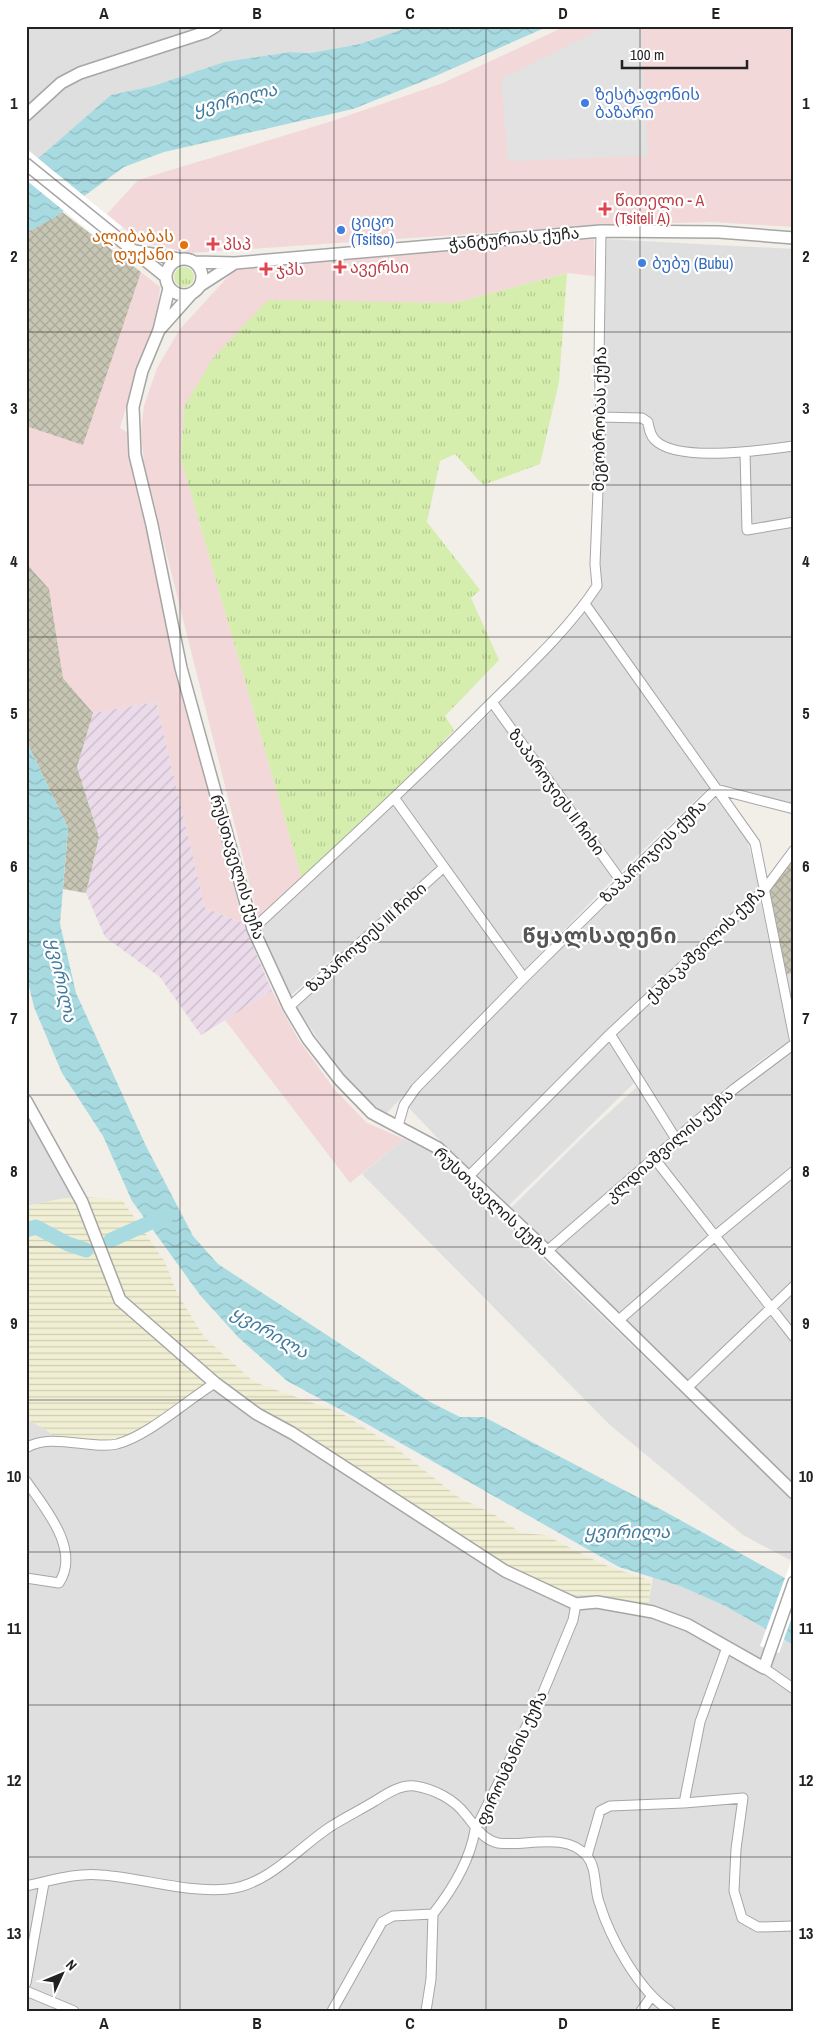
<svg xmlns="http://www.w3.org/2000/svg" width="820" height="2037" viewBox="0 0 820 2037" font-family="'Archivo Narrow','Noto Sans Georgian',sans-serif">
<defs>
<pattern id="industrial-furrows" width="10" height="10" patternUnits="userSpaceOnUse" patternTransform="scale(1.25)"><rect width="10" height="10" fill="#ebdaea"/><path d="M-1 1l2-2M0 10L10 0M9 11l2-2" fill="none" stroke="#c9bbc8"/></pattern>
<pattern id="construction-cross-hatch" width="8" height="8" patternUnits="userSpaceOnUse" patternTransform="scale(1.25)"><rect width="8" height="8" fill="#c7c5b3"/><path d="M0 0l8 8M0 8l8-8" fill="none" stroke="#aba99a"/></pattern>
<pattern id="farmland-rules" width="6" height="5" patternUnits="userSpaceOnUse" patternTransform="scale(1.25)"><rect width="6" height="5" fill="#f1efd3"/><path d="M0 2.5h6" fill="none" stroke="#cecdb5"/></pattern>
<pattern id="grass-tufts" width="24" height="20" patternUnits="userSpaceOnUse" patternTransform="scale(1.25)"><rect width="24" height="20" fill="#d5edad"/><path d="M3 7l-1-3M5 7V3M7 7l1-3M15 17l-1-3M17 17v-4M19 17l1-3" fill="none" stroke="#b7cb95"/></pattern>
<pattern id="water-waves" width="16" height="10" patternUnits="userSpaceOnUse" patternTransform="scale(1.25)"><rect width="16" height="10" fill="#a8dbe1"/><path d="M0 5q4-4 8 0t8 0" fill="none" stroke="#90bcc1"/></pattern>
</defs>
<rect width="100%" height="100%" fill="#f2eee8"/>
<path fill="#e0dfdf" d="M26 26H412L360 44 310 53 289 52 224 62 153 86 112 95 26 169Z
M605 239 794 249V807L715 784 589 604 602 588 598 559Z
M585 610 709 787 618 874 497 702Z
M492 711 614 878 525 970 519 969 399 799Z
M713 795 747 839 760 889 468 1170 407 1106 409 1101Z
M395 802 439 867 290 996 258 927Z
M443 872 519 975 386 1114 351 1087 294 1004Z
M760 898 789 1041 757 1063 674 1134 613 1035Z
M794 972V1028L783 976Z
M611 1038 637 1080 507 1207 474 1175Z
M791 1051 794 1060V1163L715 1232 658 1159 736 1089Z
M640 1084 671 1138 547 1245 510 1209 588 1132Z
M26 1109 76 1196 26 1206Z
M404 1139 432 1152 794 1502V1550L790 1560 743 1535 610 1425 362 1174Z
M653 1165 709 1235 620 1314 555 1252Z
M794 1176V1281L770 1301 720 1237Z
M714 1241 765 1306 688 1381 626 1319Z
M794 1290V1332L775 1307Z
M769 1312 794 1343V1485L694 1386Z
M214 1377 256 1407 339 1456 397 1497 562 1594 590 1595 648 1608 653 1577 680 1586 723 1605 794 1645V2011H26V1419L45 1429 61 1442 176 1407Z"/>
<path fill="#f3d8da" d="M566 26H794V227L712 222 602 225 191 253 141 242 107 214 138 180 329 122 443 83Z
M594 239 595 276 567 273 454 303 268 301 184 407 181 459 302 879 258 917 144 464 141 431 144 406 157 368 180 329 236 268Z
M141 272 160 287 156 324 137 370 120 428 127 432 134 481 243 923 205 908 156 702 93 713 63 678 49 589 26 563V426L83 444Z
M272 991 298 1039 335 1090 367 1123 404 1139 350 1183 225 1020Z"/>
<path fill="url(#industrial-furrows)" d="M156 702 205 908 243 923 272 991 201 1035 160 977 105 937 86 893 99 837 77 767 93 713Z"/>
<path fill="url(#construction-cross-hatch)" d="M62 212 141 272 83 445 26 426V233Z
M26 563 49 589 63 678 93 713 77 767 99 837 86 893 63 889 68 828 26 740Z
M794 859V972L783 976 767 888Z"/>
<path fill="url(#farmland-rules)" d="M76 1196 122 1200 165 1262 177 1293 204 1337 254 1382 341 1413 396 1448 458 1497 495 1515 521 1533 545 1535 602 1564 651 1581 648 1609 590 1595 562 1594 518 1574 397 1497 339 1456 256 1407 214 1378 176 1407 122 1441 61 1442 45 1429 26 1419V1206Z"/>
<path fill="url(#grass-tufts)" d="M174 277a10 10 0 1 1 20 0a10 10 0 1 1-20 0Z
M567 273 559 382 540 464 483 485 455 454 440 461 427 522 480 590 471 598 499 660 445 716 454 730 401 787 302 879 181 459 184 407 213 358 268 300 454 303Z"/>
<path fill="#e2e2e2" d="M607 26H641L648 156 508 161 501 79Z"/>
<path fill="url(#water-waves)" d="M412 26H549L431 78 353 109 164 152 124 167 54 218 26 233V169L111 95 153 86 224 62 289 52 310 53 360 44Z
M26 740 68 828 60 924 76 993 146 1146 193 1236 218 1264 428 1401 460 1417H484L662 1510 794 1583V1645L723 1605 680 1586 619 1567 360 1420 287 1381 238 1337 200 1295 132 1201 103 1136 62 1073 34 1007 26 974Z"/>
<path fill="#fff" d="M28 150 122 227 107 246 26 180Z
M792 1559H794V1611L779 1653 760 1646Z"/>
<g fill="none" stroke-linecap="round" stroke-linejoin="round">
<path stroke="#a8dbe1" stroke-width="15" d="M26 1230 36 1227 68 1244 86 1250
M111 1240 167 1215"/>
<defs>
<path id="minor" d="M601 417 642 418 648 422C649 429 650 435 655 440 677 463 763 450 794 446
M745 452 747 530 794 522
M585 604 755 843 794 1038
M492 702 621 881
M395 799 524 978
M253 929C331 857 408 786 482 712 522 672 566 633 597 586L595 564 601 417 599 360 601 231
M289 1007 444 867
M610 1034 676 1139
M398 1126 404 1105 416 1088 524 978 716 789 794 809
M654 1158 794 1337
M469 1176 610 1034 765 889 794 850
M547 1251 734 1089 794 1044
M619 1320 715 1236 794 1171
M687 1388 794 1286
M26 1448C50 1432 91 1450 117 1444 148 1436 186 1401 215 1383
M26 1481C45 1508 81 1550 59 1583L26 1578
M764 1668 794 1689
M684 1803 743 1798 736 1849 734 1891 742 1918 758 1927 794 1926
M587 1856 600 1811 610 1806 684 1803 700 1722 727 1647
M26 1886C50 1881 77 1872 101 1875 143 1878 186 1893 228 1889 268 1885 298 1848 330 1827 344 1818 360 1810 375 1801 386 1794 401 1784 415 1786 434 1789 454 1799 466 1815 475 1826 483 1840 498 1843 526 1847 565 1831 587 1856 597 1868 594 1888 599 1902 610 1938 638 1990 670 2011
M26 1983 44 1883
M26 1991 74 2011
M332 2011 382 1922 393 1916 433 1914C452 1890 470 1860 475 1830L542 1695 573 1620 576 1604
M426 2011 431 1979 433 1914
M641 2011 651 1997"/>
<path id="tertiary" d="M26 115 61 83 80 73 206 32 216 26
M26 164 166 277
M135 251 178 259
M166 277a18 18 0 1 1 36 0a18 18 0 1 1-36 0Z
M195 262 235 263 601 231 719 232 794 238
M201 285 235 263
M169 288 159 330 142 371 133 407 135 455 152 525 181 668 253 929 289 1007 308 1039 339 1079 372 1113 438 1148 547 1251 794 1493
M160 329 192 293
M26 1101 82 1202 120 1300 215 1383 257 1414 292 1433 505 1571 576 1604 597 1602 653 1612 688 1625 764 1668 794 1582"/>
</defs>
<use href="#minor" stroke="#a6a6a6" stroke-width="11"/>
<use href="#tertiary" stroke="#a6a6a6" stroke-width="14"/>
<use href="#minor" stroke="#fff" stroke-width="9"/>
<use href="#tertiary" stroke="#fff" stroke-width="11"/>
</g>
<path fill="none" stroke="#222" stroke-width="1" stroke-opacity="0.55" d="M180 26V2011M334 26V2011M486 26V2011M640 26V2011M26 180H794M26 332H794M26 485H794M26 637H794M26 790H794M26 942H794M26 1095H794M26 1247H794M26 1400H794M26 1552H794M26 1705H794M26 1857H794"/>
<g fill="#3f7fe0" stroke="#fff" stroke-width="2">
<circle cx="585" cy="103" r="5"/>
<circle cx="341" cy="230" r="5"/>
<circle cx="642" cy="263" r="5"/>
</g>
<g fill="#e0444e" stroke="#fff" stroke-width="2">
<path d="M602.5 201.5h5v5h5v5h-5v5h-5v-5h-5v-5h5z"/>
<path d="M210.5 236.5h5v5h5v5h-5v5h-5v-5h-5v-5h5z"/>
<path d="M337.5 259.5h5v5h5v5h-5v5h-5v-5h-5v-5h5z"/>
<path d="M263.5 261.5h5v5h5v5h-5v5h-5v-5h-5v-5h5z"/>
</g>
<circle fill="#e8710a" stroke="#fff" stroke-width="2" cx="184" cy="245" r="5"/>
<g text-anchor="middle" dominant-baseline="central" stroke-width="4.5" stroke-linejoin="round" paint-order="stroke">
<g font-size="16" fill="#366cbe" stroke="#fff" text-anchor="start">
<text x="595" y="94">ზესტაფონის<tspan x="595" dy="18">ბაზარი</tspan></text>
<text x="351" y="221">ციცო<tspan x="351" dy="18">(Tsitso)</tspan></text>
<text x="652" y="263">ბუბუ (Bubu)</text>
</g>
<g font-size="16" fill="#be3a42" stroke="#fff" text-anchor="start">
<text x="615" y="200">წითელი - A<tspan x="615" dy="18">(Tsiteli A)</tspan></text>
<text x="223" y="244">პსპ</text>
<text x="350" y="267">ავერსი</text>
<text x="276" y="269">ჯპს</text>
</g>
<g font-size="16" fill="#c56008" stroke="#fff" text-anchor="end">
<text x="174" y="236">ალიბაბას<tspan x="174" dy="18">დუქანი</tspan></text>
</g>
<g font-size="16" fill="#222" stroke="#fff">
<text transform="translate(514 238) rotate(-5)">ჭანტურიას ქუჩა</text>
<text transform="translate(599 419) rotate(-89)">მეგობრობას ქუჩა</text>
<text transform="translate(557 792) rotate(54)">ზაპაროჯიეს II ჩიხი</text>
<text transform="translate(653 851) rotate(-44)">ზაპაროჯიეს ქუჩა</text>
<text transform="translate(238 867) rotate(73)">რუსთაველის ქუჩა</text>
<text transform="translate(366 937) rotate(-42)">ზაპაროჯიეს III ჩიხი</text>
<text transform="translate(705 944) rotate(-44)">ქაშაკაშვილის ქუჩა</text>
<text transform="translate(669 1145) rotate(-41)">კლდიაშვილის ქუჩა</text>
<text transform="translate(492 1201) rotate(43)">რუსთაველის ქუჩა</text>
<text transform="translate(511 1758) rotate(-65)">ფიროსმანის ქუჩა</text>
</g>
<g font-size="18" font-style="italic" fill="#417b9e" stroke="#fff">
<text transform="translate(235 99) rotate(-14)">ყვირილა</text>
<text transform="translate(62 980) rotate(78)">ყვირილა</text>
<text transform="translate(270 1332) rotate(30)">ყვირილა</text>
<text x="627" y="1531">ყვირილა</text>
</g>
<g font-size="21" font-weight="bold" letter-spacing="1" fill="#555" stroke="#fff">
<text x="600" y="935">წყალსადენი</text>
</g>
</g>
<rect width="820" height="2037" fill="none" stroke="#ffffff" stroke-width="55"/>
<g transform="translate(62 1974) rotate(46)" stroke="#ffffff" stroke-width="4" paint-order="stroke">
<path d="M0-4L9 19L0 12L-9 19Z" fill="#222222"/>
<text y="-8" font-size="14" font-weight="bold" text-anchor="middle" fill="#222222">N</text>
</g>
<path d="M622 60v8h125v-8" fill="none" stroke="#222222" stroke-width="2.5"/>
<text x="630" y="60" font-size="15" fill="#222222" stroke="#ffffff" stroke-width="4" paint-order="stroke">100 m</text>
<rect x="28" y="28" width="764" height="1982" fill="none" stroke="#222" stroke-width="2"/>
<g font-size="16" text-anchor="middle" font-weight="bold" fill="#222">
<text x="104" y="19">A</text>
<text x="257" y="19">B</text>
<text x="410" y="19">C</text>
<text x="563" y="19">D</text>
<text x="716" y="19">E</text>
<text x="14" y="109">1</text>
<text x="806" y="109">1</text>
<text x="14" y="262">2</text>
<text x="806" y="262">2</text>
<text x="14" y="414">3</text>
<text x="806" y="414">3</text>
<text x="14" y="567">4</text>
<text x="806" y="567">4</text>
<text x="14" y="719">5</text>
<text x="806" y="719">5</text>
<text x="14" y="872">6</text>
<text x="806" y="872">6</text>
<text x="14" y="1024">7</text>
<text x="806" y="1024">7</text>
<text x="14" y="1177">8</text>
<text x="806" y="1177">8</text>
<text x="14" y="1329">9</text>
<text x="806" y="1329">9</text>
<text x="14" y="1482">10</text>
<text x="806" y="1482">10</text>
<text x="14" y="1634">11</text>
<text x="806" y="1634">11</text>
<text x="14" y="1786">12</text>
<text x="806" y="1786">12</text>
<text x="14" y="1939">13</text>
<text x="806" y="1939">13</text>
<text x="104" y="2029">A</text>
<text x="257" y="2029">B</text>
<text x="410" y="2029">C</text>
<text x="563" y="2029">D</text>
<text x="716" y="2029">E</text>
</g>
</svg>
